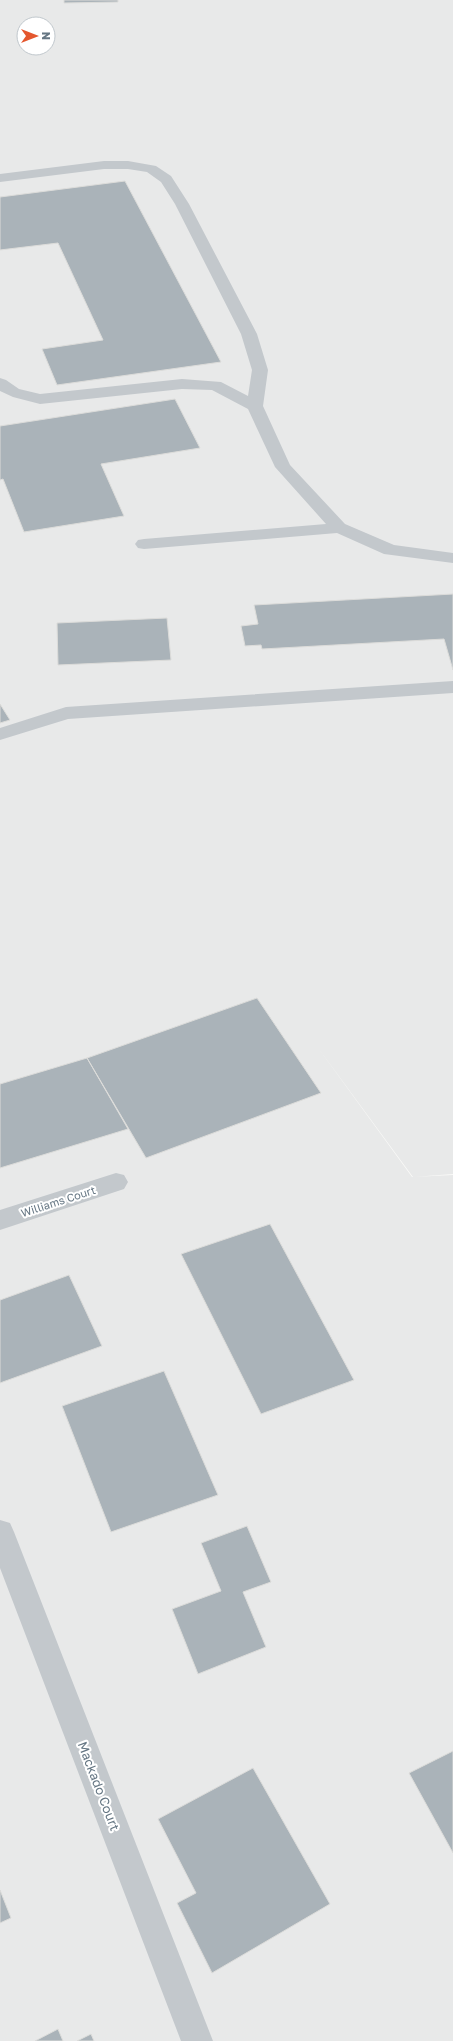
<svg xmlns="http://www.w3.org/2000/svg" width="453" height="2041" viewBox="0 0 453 2041" font-family="'Golos Text',sans-serif">
<rect width="100%" height="100%" fill="#fafaf8"/>
<path fill="#e8e9e9" fill-rule="evenodd" d="M0 0H453V1174L413 1177 316 1045 412 1177 453 1175V2041H0ZM24 24H48V48H24Z"/>
<path fill="#aab3b9" stroke="#dcdcda" d="M64 0H118V2L64 3Z
M125 181 221 362 57 385 42 349 103 340 58 243 0 250V197Z
M175 399 200 448 101 464 124 516 24 532 3 479 0 480V426Z
M453 594V670L444 639 262 649 261 645 245 646 241 626 258 624 254 605Z
M167 618 171 660 58 665 57 623Z
M0 704 10 720 0 723Z
M257 998 321 1093 146 1158 87 1058Z
M87 1058 128 1129 0 1168V1084Z
M270 1224 354 1380 261 1414 181 1254Z
M69 1275 102 1346 0 1383V1300Z
M164 1371 218 1495 111 1532 62 1406Z
M247 1526 271 1582 243 1592 266 1647 198 1674 172 1609 221 1591 201 1543Z
M453 1751V1853L409 1773Z
M253 1768 330 1904 212 1973 177 1903 196 1893 158 1819Z
M0 1890 11 1918 0 1923Z
M58 2029 63 2041H35Z
M91 2034 94 2041H77Z"/>
<g fill="none" stroke-linecap="round" stroke-linejoin="round">
<path fill="#c3c8cc" fill-rule="evenodd" d="M104 161H128L156 166 171 176 189 204 257 334 268 370 263 406 290 465 345 524 394 545 453 553V563L384 554 337 533 144 549 138 548 135 544 138 540 144 539 326 524 275 467 248 409 212 390 182 389 40 404 13 397 0 391V378L6 380 19 389 40 394 182 379 221 382 248 396 252 370 241 334 175 204 161 182 147 172 128 169H104L0 182V174Z
M453 681V693L68 719 0 740V728L66 707Z
M116 1173 124 1175 128 1182 124 1189 0 1230V1210Z
M0 1520 10 1523 14 1532 213 2041H181L0 1568Z"/>
</g>
<g text-anchor="middle" dominant-baseline="central" stroke-width="4" stroke-linejoin="round" paint-order="stroke">
<g font-size="11" fill="#657683" stroke="#fff">
<text transform="translate(58 1201) rotate(-18)">Williams Court</text>
</g>
<g font-size="13" fill="#657683" stroke="#fff">
<text transform="translate(99 1786) rotate(69)">Mackado Court</text>
</g>
</g>
<g transform="translate(36 36) rotate(90)"><circle r="19" fill="#ffffff" stroke="#c1c8cd"/>
<path d="M0-3L7 15L0 10L-7 15Z" fill="#e4572e"/>
<text y="-6" font-size="11" font-weight="bold" text-anchor="middle" fill="#657683">N</text>
</g>
</svg>
